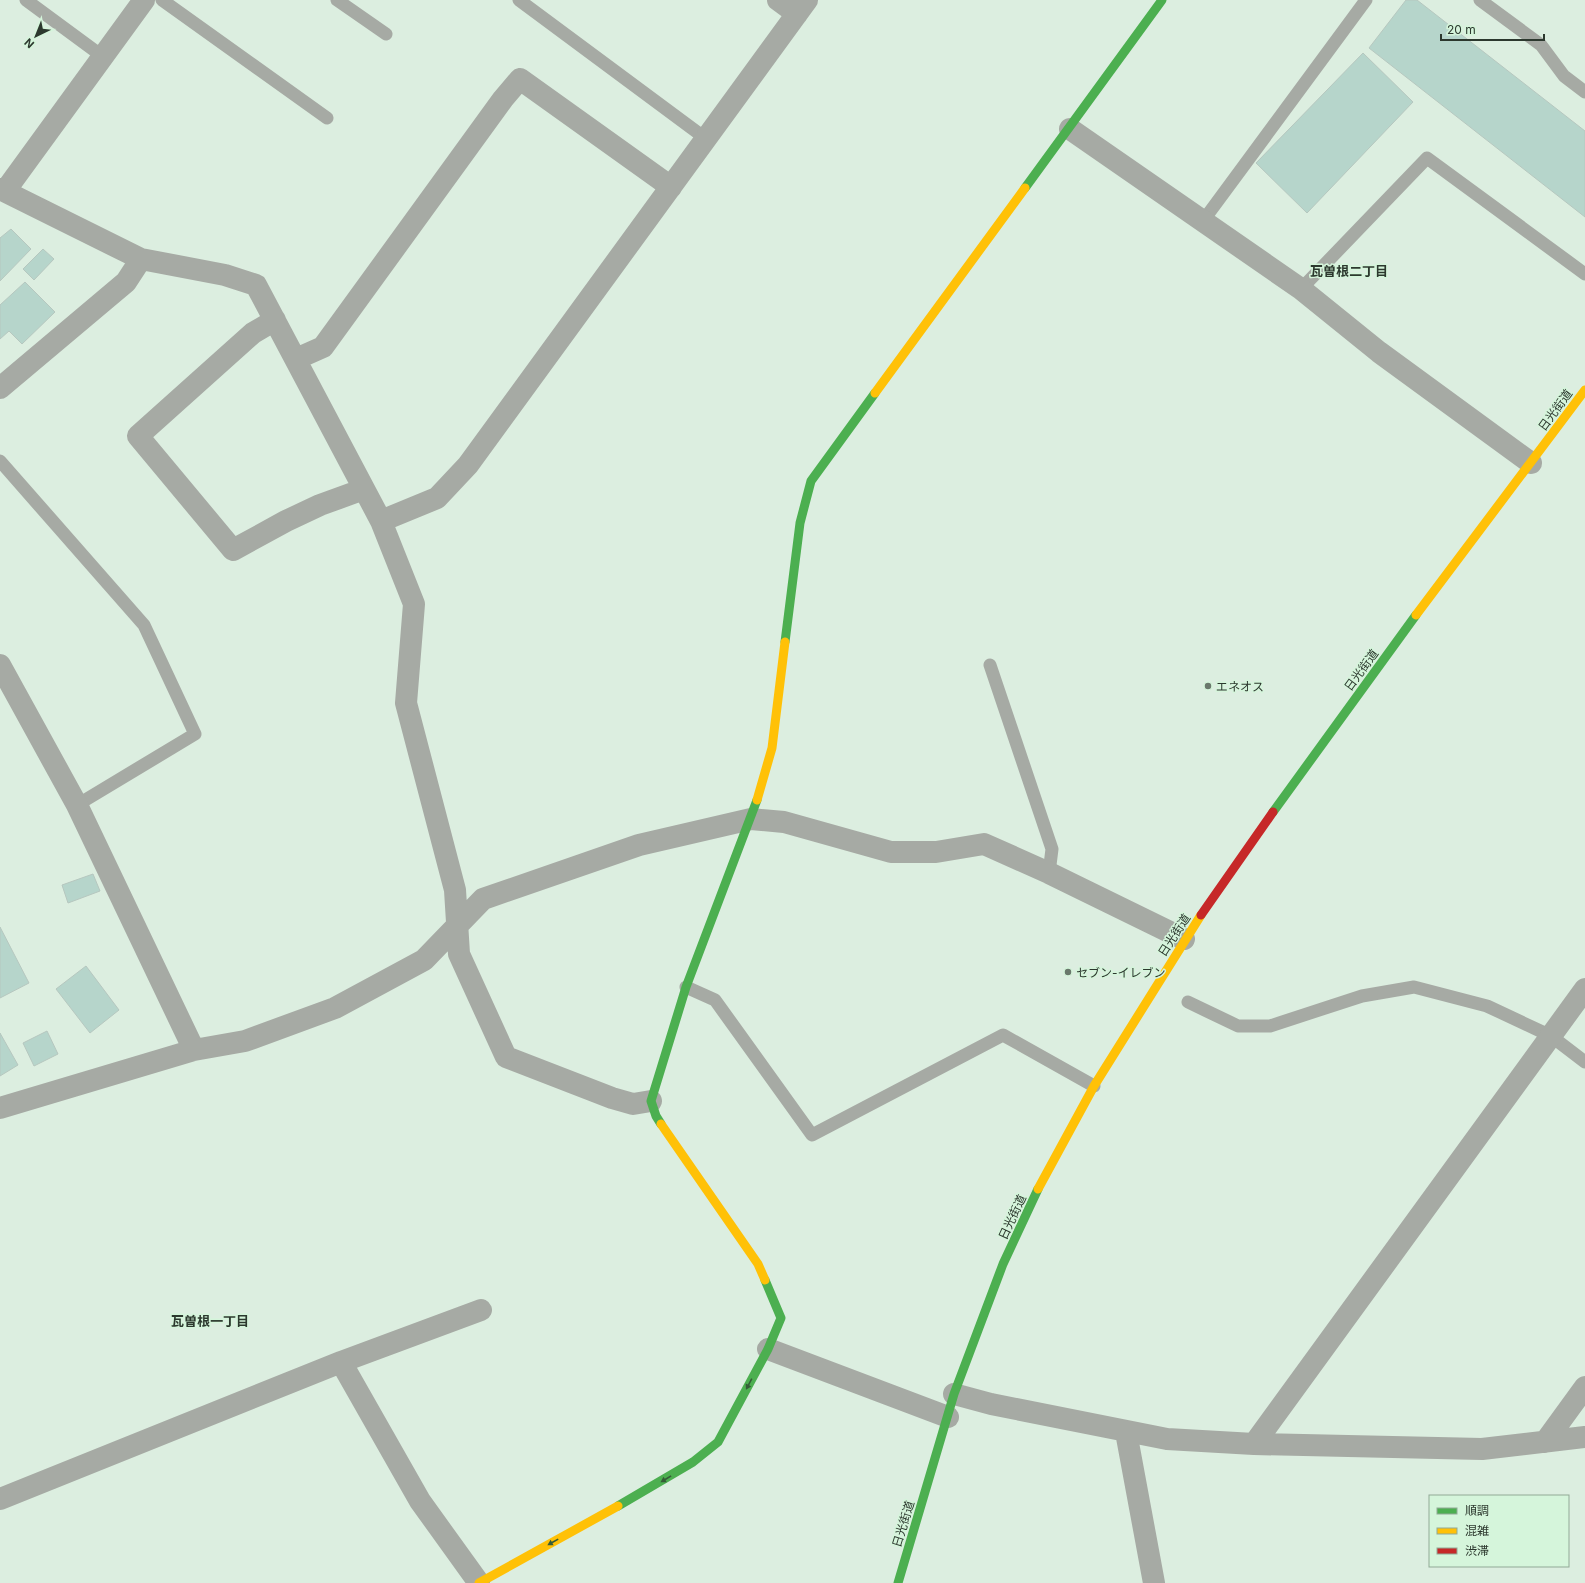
<svg xmlns="http://www.w3.org/2000/svg" width="1585" height="1583" viewBox="0 0 1585 1583" font-family="Inter,'Noto Sans JP',sans-serif">
<rect width="100%" height="100%" fill="#dceee0"/>
<path fill="#b6d5cb" stroke="#b6c7bf" d="M1406 0H1417L1585 131V217L1369 48Z
M1363 53 1413 102 1307 213 1256 163Z
M11 229 31 249 0 281V238Z
M43 249 54 259 34 280 23 269Z
M25 282 55 312 22 344 9 331 0 339V305Z
M93 874 100 891 68 903 62 885Z
M0 927 29 983 0 998Z
M86 966 119 1010 90 1033 56 989Z
M47 1031 58 1054 34 1066 23 1043Z
M0 1033 18 1065 0 1076Z"/>
<g fill="none" stroke-linecap="round" stroke-linejoin="round">
<path stroke="#a6aaa4" stroke-width="13" d="M26 0 102 56
M162 0 327 118
M337 0 386 34
M519 0 705 138
M1480 0 1541 45 1564 76 1585 92
M1203 221 1366 0
M1301 289 1427 158 1585 274
M0 461 144 625 195 734 77 805
M990 665 1052 849 1049 873
M686 987 715 1000 812 1135 1003 1035 1094 1086
M1188 1002 1238 1026H1270L1362 996 1414 987 1487 1006 1551 1036 1585 1062"/>
<path stroke="#a6aaa4" stroke-width="22" d="M778 0 797 14
M1070 129 1301 289 1379 352 1531 463
M0 189 141 259 225 275 256 285 381 521 414 604 406 703 455 890 459 954 506 1057 612 1098 633 1104 651 1101
M5 191 144 0
M275 320 253 333 138 436 233 550 286 521 320 505 364 489
M296 359 323 347 503 99 520 79 671 187
M0 388 126 282 141 259
M381 521 437 498 468 465 807 0
M0 665 77 805 194 1050
M0 1108 194 1050 245 1041 335 1008 424 960 483 899 639 845 751 819 784 822 891 852H936L984 844 1049 873 1184 939
M768 1349 948 1417
M341 1362 420 1501 479 1583
M954 1394 991 1404 1167 1439 1254 1444 1482 1449 1585 1437
M1126 1432 1154 1583
M1545 1442 1585 1387
M1254 1444 1585 989
M0 1499 341 1362 481 1310"/>
<path stroke="#4caf50" stroke-width="9" d="M1025 188 1162 0
M785 642 800 523 811 481 875 393
M1273 812 1416 615
M661 1124 656 1116 651 1101 686 987 757 800
M618 1506 693 1462 718 1442 768 1349 781 1318 765 1280
M898 1583 954 1394 1003 1264 1038 1189"/>
<path stroke="#ffc107" stroke-width="9" d="M875 393 1025 188
M1416 615 1585 390
M757 800 772 748 785 642
M661 1124 758 1264 765 1280
M1038 1189 1094 1086 1201 915
M479 1583 618 1506"/>
<path stroke="#c62828" stroke-width="9" d="M1201 915 1273 812"/>
</g>
<defs><path id="oneway-solid" d="M-6-.8H1V-3.2L6.5 0L1 3.2V.8H-6Z"/></defs>
<g fill="#365c38">
<use href="#oneway-solid" transform="translate(749 1384) rotate(118)"/>
<use href="#oneway-solid" transform="translate(666 1479) rotate(149)"/>
<use href="#oneway-solid" transform="translate(553 1542) rotate(151)"/>
</g>
<g fill="#6a786c" stroke="#d5f5db" stroke-width="1.5">
<circle cx="1208" cy="686" r="4"/>
<circle cx="1068" cy="972" r="4"/>
</g>
<g text-anchor="middle" dominant-baseline="central" stroke-width="3" stroke-linejoin="round" paint-order="stroke">
<g font-size="12" fill="#2c382e" stroke="#d5f5db">
<text transform="translate(1555 410) rotate(-54)">日光街道</text>
<text transform="translate(1361 670) rotate(-54)">日光街道</text>
<text transform="translate(1174 935) rotate(-57)">日光街道</text>
<text transform="translate(1012 1217) rotate(-65)">日光街道</text>
<text transform="translate(903 1524) rotate(-73)">日光街道</text>
</g>
<g font-size="12" fill="#2c382e" stroke="#d5f5db" text-anchor="start">
<text x="1216" y="686">エネオス</text>
<text x="1076" y="972">セブン-イレブン</text>
</g>
<g font-size="13" font-weight="bold" fill="#2c382e" stroke="#d5f5db">
<text x="1349" y="271">瓦曽根二丁目</text>
<text x="210" y="1321">瓦曽根一丁目</text>
</g>
</g>
<rect x="1429" y="1495" width="140" height="72" fill="#d5f5db" stroke="#91a996"/>
<rect x="1437" y="1508" width="20" height="6" fill="#4caf50" stroke="#91a996"/>
<text x="1465" y="1515" font-size="12" fill="#2c382e">順調</text>
<rect x="1437" y="1528" width="20" height="6" fill="#ffc107" stroke="#91a996"/>
<text x="1465" y="1535" font-size="12" fill="#2c382e">混雑</text>
<rect x="1437" y="1548" width="20" height="6" fill="#c62828" stroke="#91a996"/>
<text x="1465" y="1555" font-size="12" fill="#2c382e">渋滞</text>
<g transform="translate(36 36) rotate(223)" stroke="#d5f5db" stroke-width="3" paint-order="stroke">
<path d="M0-3L7 15L0 10L-7 15Z" fill="#2c382e"/>
<text y="-6" font-size="11" font-weight="bold" text-anchor="middle" fill="#2c382e">N</text>
</g>
<path d="M1441 34v6h103v-6" fill="none" stroke="#2c382e" stroke-width="2"/>
<text x="1447" y="34" font-size="12" fill="#2c382e" stroke="#d5f5db" stroke-width="3" paint-order="stroke">20 m</text>
</svg>
